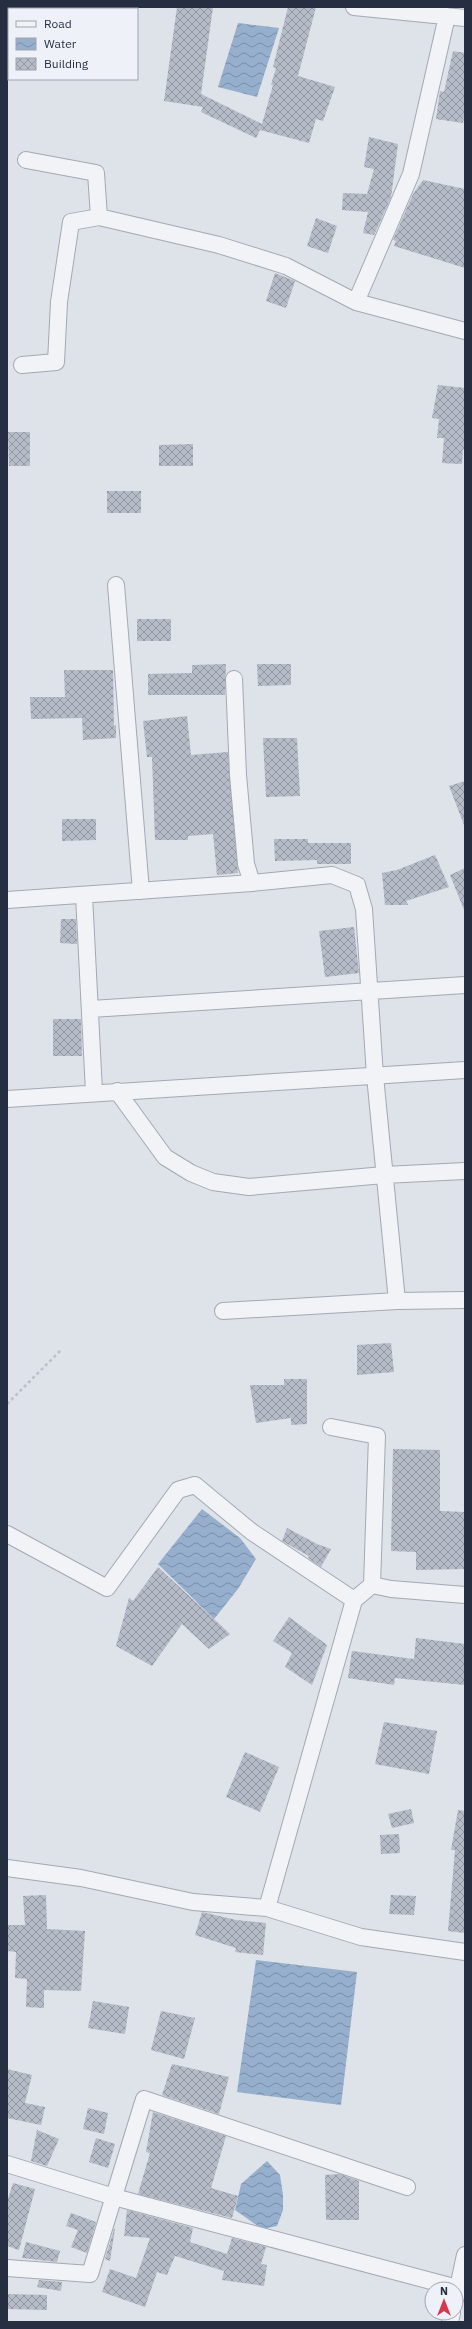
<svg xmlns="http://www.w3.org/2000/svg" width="472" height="2329" viewBox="0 0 472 2329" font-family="'IBM Plex Sans',sans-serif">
<defs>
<pattern id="water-waves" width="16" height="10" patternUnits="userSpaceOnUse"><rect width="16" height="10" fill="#96afcd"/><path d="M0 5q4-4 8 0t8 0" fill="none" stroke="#7a8fa8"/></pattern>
<pattern id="building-cross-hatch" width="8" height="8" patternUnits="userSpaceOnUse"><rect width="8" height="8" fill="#b5bbc7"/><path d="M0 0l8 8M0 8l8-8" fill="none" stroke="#9398a3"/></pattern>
</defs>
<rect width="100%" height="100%" fill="#dee2e9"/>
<path fill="url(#water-waves)" d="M238 23 279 28 257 97 218 87Z
M202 1509 240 1538 256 1559 238 1589 214 1619 158 1564Z
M256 1960 357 1972 341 2105 237 2092Z
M267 2161 280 2175 283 2195V2210L277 2226 262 2229 235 2210 241 2184Z"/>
<path fill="url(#building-cross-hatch)" d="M177 7H213L201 94 262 124 273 85H271L276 68 273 67 288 7H316L298 76 335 87 323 121 316 119 309 143 260 130 256 138 201 112 203 107 164 101Z
M453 51 465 53V110L463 123 436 119 440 91 444 92Z
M369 137 398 144 391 197 374 235 363 233 368 212 342 210 343 193 367 194 374 169 364 167Z
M423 180 465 189V268L394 246 396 241 393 240 413 194Z
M316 218 337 226 328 253 307 246Z
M275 273 295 281 286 308 266 301Z
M438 385 465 388V450L463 449 462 464 442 463 444 438H437L439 419 432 418Z
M8 432H30V466H9Z
M193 444V466H159V445Z
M107 491H141V513H107Z
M137 619H171V641H137Z
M226 664 225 695H148V674L192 673V665Z
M257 664H291V685L258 686Z
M64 670H113L114 726 116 725V738L83 740 82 718 31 719 30 697H65Z
M187 716 191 755 228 752 238 873 217 875 213 834 188 836V840H155L152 757H147L143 721Z
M263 738H297L300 796 266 797Z
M465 781V825H464L449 786Z
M62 819H96V840L62 841Z
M274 839H308V843H351V864H317V860L275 861Z
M435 855 449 887 406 901 408 905H385L382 873 397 870Z
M465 868V910H464L450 875Z
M61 919H76L77 944 60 943Z
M354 927 359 973 325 977 319 931Z
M53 1019H81L82 1056H53Z
M391 1343 394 1372 357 1375V1345Z
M284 1379H307V1424L291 1425V1418L256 1423 250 1385H284Z
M393 1449 440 1450V1511L465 1512V1569L416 1570V1552L391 1551Z
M287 1528 317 1544 331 1549 321 1567 308 1558 309 1556 282 1541Z
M158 1567 230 1634 209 1649 182 1624 152 1666 116 1646 129 1598 133 1601Z
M289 1617 327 1645 312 1685 285 1667 292 1653 273 1641Z
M416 1638 465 1644V1685L395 1678 394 1685 348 1678 352 1651 414 1659Z
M384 1722 437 1731 429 1774 375 1764Z
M245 1752 279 1767 260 1812 226 1797Z
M411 1809 414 1823 392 1828 388 1814Z
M458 1810 465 1811V1933L448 1931 455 1850H451Z
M399 1834 400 1853 381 1854 380 1835Z
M46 1895 47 1929 85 1931 81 1991 44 1990V2008L26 2007 27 1979 15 1978 16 1952 7 1951V1925H25L23 1896Z
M391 1895 416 1896 414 1915 389 1914Z
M202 1912 236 1920 266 1923 263 1955 235 1952 236 1948 195 1935Z
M93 2001 129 2007 125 2034 88 2028Z
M161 2011 195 2018 184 2059 151 2050Z
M172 2064 229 2077 219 2114 162 2095Z
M7 2069 32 2075 25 2103 45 2107 41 2125 7 2118Z
M88 2108 108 2113 104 2134 83 2129Z
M153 2112 226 2136 211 2188 238 2196 232 2218 138 2194 150 2153 146 2152Z
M37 2130 59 2139 47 2166 31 2161Z
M96 2138 115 2144 108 2168 89 2162Z
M340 2174 359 2181V2220H326L325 2175Z
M13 2183 35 2189 19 2250 7 2246V2202Z
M127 2210 193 2228 190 2242 227 2254 232 2238 266 2247 261 2264 267 2265 264 2286 222 2280 224 2271 175 2256 167 2275 157 2272 145 2307 102 2292 110 2269 136 2278 150 2238 124 2236Z
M71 2213 96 2222 87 2253 71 2247 78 2230 66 2226Z
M114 2229H115L110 2261 105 2259Z
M26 2242 60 2251 57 2262 22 2258Z
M39 2280 62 2282 61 2291 37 2287Z
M7 2294 47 2295V2310L7 2309Z"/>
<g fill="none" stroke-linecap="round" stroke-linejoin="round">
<defs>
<path id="minor" d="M354 7 465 18
M26 160 96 173 99 217 219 245 286 266 356 302 465 331
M356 302 411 174 447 16
M22 365 56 362 59 302 71 222 99 217
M116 585 141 891
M234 679 238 775 246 864 252 883
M84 895 94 1092
M7 900 252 883 332 875 357 885 364 909 375 1076 397 1301 465 1300
M91 1009 465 985
M117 1091 165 1157 191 1173 213 1182 249 1187 384 1175 465 1171
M7 1099 465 1070
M223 1311 397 1301
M331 1427 377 1436 372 1585
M7 1534 107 1588 178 1490 195 1485 252 1532 354 1600
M7 1868 81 1878 193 1902 267 1908 361 1937 465 1952
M267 1908 354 1600 372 1585 391 1589 465 1595
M7 2164 114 2197 465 2290
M7 2268 90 2274 144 2099 407 2187
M456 2297 465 2255
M450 2322 452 2313"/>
</defs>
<use href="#minor" stroke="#a3a9b4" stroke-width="18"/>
<path stroke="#bcc0c8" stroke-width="2.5" stroke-dasharray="3 3" stroke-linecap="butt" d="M7 1404 61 1350"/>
<use href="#minor" stroke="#f1f3f7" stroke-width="16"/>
</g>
<rect width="472" height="2329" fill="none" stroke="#262f42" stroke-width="16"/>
<rect x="8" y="8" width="130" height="72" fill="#eef1f7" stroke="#9ea3af"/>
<rect x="16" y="21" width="20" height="6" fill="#f1f3f7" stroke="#9ea3af"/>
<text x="44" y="28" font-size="12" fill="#262f42">Road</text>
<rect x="16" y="38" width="20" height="12" fill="url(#water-waves)" stroke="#9ea3af"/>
<text x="44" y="48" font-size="12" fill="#262f42">Water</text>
<rect x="16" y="58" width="20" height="12" fill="url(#building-cross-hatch)" stroke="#9ea3af"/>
<text x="44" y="68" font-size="12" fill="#262f42">Building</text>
<g transform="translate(444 2301)"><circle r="19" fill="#eef1f7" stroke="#9ea3af"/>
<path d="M0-3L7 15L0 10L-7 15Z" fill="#db374c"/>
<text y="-6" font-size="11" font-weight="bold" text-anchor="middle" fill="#262f42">N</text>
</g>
</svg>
